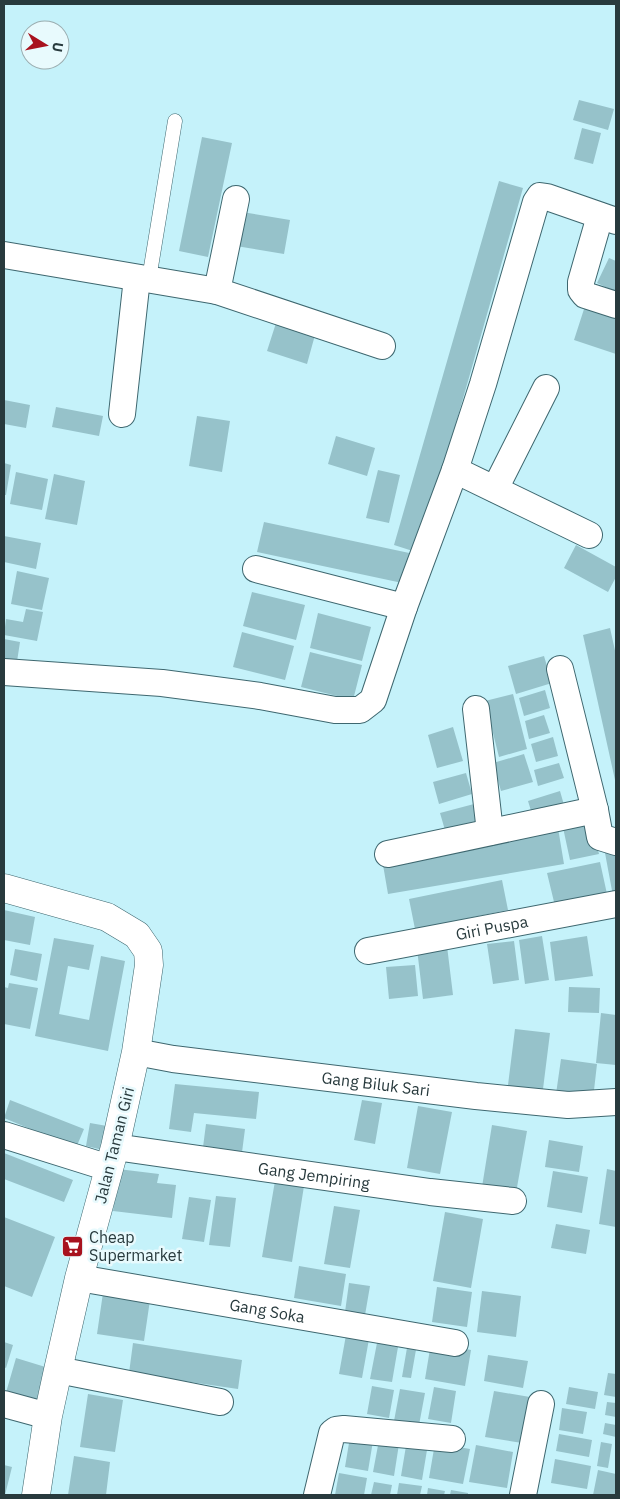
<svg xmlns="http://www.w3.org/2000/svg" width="620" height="1499" viewBox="0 0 620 1499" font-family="'IBM Plex Sans',sans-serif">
<rect width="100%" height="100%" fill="#c5f2fa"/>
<path fill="#96c2ca" d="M579 100 614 109 608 130 573 120Z
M582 128 601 133 593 164 574 159Z
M202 137 232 143 208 257 179 251Z
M499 181 523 188 419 553 394 545Z
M242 212 290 220 284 254 236 246Z
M609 258 616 261V292L597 283Z
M585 306 616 316V354L574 340Z
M276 323 315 335 307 364 267 351Z
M4 400 30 405 26 428 4 424Z
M56 407 103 416 99 436 52 427Z
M197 416 230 421 222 472 189 466Z
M336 436 375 448 367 476 328 464Z
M4 463 11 465 6 495H4Z
M378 470 400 475 389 523 366 518Z
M16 472 48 479 42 510 10 504Z
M54 474 85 481 77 525 45 519Z
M264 522 414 554 407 584 257 552Z
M4 536 41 543 36 569 4 562Z
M576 545 616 567V577L608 592 564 568Z
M17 571 49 578 42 610 11 604Z
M252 592 305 605 296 640 243 626Z
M26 609 43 612 37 641 4 635 6 619 23 622Z
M318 613 371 627 362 661 310 648Z
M610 628 616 655 615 780 583 635Z
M242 632 294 646 285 680 233 667Z
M4 639 20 642 16 668 4 666Z
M310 652 362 665 353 700 301 687Z
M544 656 552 683 516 694 508 666Z
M545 690 550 708 524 716 519 698Z
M513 694 527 749 499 757 485 701Z
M544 715 550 733 529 739 525 721Z
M453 727 463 761 437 768 428 735Z
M553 737 558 756 536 762 531 744Z
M524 754 533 782 501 791 493 763Z
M559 763 564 778 538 786 534 770Z
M466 773 472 794 439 804 433 782Z
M560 791 564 805 532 814 528 801Z
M474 804 480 827 447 837 440 813Z
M590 816 599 854 570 860 562 823Z
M558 828 564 864 388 894 382 859Z
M616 850V895L613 896 605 853Z
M600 862 607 894 555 906 547 873Z
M502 880 508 910 415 929 409 899Z
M4 910 35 917 30 945 4 940Z
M542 936 549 980 525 984 519 940Z
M587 936 593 976 555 981 550 942Z
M54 938 94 945 89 970 68 966 59 1014 89 1020 101 956 125 961 108 1051 35 1036Z
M514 941 519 980 493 984 487 944Z
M447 946 453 995 423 999 417 949Z
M15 949 42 954 37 981 10 975Z
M415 965 418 996 389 999 386 967Z
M9 983 38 988 30 1029 4 1024V987L8 988Z
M569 987 600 988 599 1013 568 1012Z
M601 1013 616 1015V1065L596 1063Z
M515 1029 550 1033 542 1097 507 1093Z
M561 1059 597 1064 593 1099 556 1094Z
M175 1084 259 1092 256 1119 194 1113 191 1132 169 1129Z
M10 1100 84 1129 76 1148 4 1118Z
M362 1100 382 1103 375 1144 354 1140Z
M418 1106 452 1112 440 1174 407 1168Z
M90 1123 107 1126 103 1150 86 1146Z
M206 1124 245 1129 241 1160 202 1155Z
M492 1125 527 1131 516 1193 482 1187Z
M549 1140 583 1146 579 1172 545 1167Z
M4 1153 73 1180 64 1202 4 1179Z
M118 1169 159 1174 157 1183 176 1185 172 1218 113 1211Z
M607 1169 616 1171V1227L599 1224Z
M553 1171 588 1177 582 1213 547 1207Z
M275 1181 304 1186 292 1262 262 1257Z
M216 1196 236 1198 230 1247 209 1245Z
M189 1197 211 1200 204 1242 182 1239Z
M334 1206 360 1210 350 1268 324 1264Z
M445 1212 483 1219 471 1288 433 1281Z
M4 1217 55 1237 32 1297 4 1286Z
M556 1224 590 1230 586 1254 551 1248Z
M299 1266 346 1274 341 1306 294 1298Z
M349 1283 370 1286 365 1315 345 1312Z
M437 1287 472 1292 467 1327 432 1322Z
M482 1291 521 1296 516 1337 477 1332Z
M103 1293 150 1300 144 1341 97 1334Z
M346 1335 369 1339 362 1378 339 1374Z
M4 1342 13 1345 6 1368 4 1367Z
M408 1342 417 1344 411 1378 402 1377Z
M133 1343 242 1360 238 1389 129 1373Z
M377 1343 398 1347 392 1382 370 1379Z
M431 1343 471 1350 465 1386 425 1379Z
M488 1355 528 1361 523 1388 484 1381Z
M16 1358 52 1369 42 1407 5 1396Z
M608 1373 616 1374V1397L604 1395Z
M372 1386 394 1390 389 1418 367 1414Z
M434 1387 456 1391 451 1423 428 1419Z
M569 1387 598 1392 595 1409 566 1404Z
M400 1389 425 1393 419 1425 394 1421Z
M494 1391 530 1397 522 1443 485 1437Z
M88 1394 123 1400 115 1452 80 1447Z
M607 1402 616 1403V1417L605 1415Z
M562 1408 587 1412 583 1434 559 1430Z
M605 1423 616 1425V1437L603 1434Z
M559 1434 592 1440 589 1457 556 1451Z
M350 1437 373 1441 368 1471 345 1467Z
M379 1440 399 1444 394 1476 373 1472Z
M601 1442 612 1444 608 1468 597 1466Z
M435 1443 470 1449 463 1484 429 1478Z
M476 1445 513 1452 507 1488 469 1482Z
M406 1446 427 1450 422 1480 401 1476Z
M74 1456 110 1462 106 1495H68Z
M555 1459 591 1466 587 1489 551 1483Z
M4 1465 12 1467 5 1495H4Z
M598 1470 616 1474V1495H593Z
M339 1473 367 1478 364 1495H335Z
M374 1482 392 1485 390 1495H371Z
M399 1483 422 1486 420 1495H397Z
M428 1488 445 1491 444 1495H427Z
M451 1490 468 1493V1495H450Z"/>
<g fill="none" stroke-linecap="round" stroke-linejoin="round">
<defs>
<path id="service" d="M149 279 175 121"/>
<g id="minor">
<path d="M600 216 581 282V290L585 295 616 305"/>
<path d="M4 255 217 291 382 346"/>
<path d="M217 291 236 199"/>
<path d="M122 414 137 278"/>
<path d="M455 470 589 535"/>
<path d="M495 489 546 388"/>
<path d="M256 569 404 607"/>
<path d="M560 669 595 810 600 837 616 842"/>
<path d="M4 672 162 683 260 696 335 710H360L373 700 404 607 455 470 483 384 536 202 540 196 547 197 616 221"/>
<path d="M476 709 490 832"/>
<path d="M388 854 595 810"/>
<path id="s1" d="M368 951 616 904"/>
<path id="s2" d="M136 1052 173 1059 476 1096 568 1105 616 1102"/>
<path d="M4 1135 109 1168"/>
<path id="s3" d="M115 1147 430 1192 513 1201"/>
<path id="s4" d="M79 1278 455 1343"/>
<path d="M58 1370 220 1402"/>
<path d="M4 1404 48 1416"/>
<path d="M317 1495 332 1433 336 1430 344 1429 452 1439"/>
<path d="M523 1495 541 1404"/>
</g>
<path id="tertiary" d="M4 888 107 917 137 935 148 951 149 965 136 1052 115 1147 79 1278 58 1370 48 1416 36 1495"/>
</defs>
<use href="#service" stroke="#3e676f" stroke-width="15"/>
<use href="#minor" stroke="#3e676f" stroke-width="28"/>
<use href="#tertiary" stroke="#3e676f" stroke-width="29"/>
<use href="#service" stroke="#fff" stroke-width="14"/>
<use href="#minor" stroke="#fff" stroke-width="26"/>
<use href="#tertiary" stroke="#fff" stroke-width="28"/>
</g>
<defs>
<symbol id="supermarket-square" viewBox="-11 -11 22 22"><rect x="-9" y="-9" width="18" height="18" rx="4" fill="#a8121e" stroke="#e8fafd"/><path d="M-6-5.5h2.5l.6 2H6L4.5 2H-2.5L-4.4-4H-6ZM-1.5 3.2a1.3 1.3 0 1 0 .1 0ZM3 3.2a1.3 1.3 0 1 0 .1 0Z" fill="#fff"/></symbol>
</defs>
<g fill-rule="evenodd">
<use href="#supermarket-square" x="60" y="1234" width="25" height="25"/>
</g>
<g text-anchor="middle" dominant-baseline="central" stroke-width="5" stroke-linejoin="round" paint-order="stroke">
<g font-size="16" fill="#283a3d" stroke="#e8fafd">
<text stroke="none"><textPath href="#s1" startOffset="126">Giri Puspa</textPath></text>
<text stroke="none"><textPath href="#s2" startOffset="242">Gang Biluk Sari</textPath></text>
<text transform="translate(114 1145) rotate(-76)">Jalan Taman Giri</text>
<text stroke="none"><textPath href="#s3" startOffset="201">Gang Jempiring</textPath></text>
<text stroke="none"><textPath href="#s4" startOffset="191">Gang Soka</textPath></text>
</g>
<g font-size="16" fill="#283a3d" stroke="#e8fafd" text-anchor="start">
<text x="89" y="1237">Cheap<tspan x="89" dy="18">Supermarket</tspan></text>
</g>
</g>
<rect width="620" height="1499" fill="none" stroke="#283a3d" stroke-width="10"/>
<g transform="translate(45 45) rotate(100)"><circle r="24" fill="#e8fafd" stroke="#9badb0"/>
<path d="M0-4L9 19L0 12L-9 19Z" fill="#a8121e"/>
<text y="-8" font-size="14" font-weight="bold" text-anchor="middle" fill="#283a3d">U</text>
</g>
</svg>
